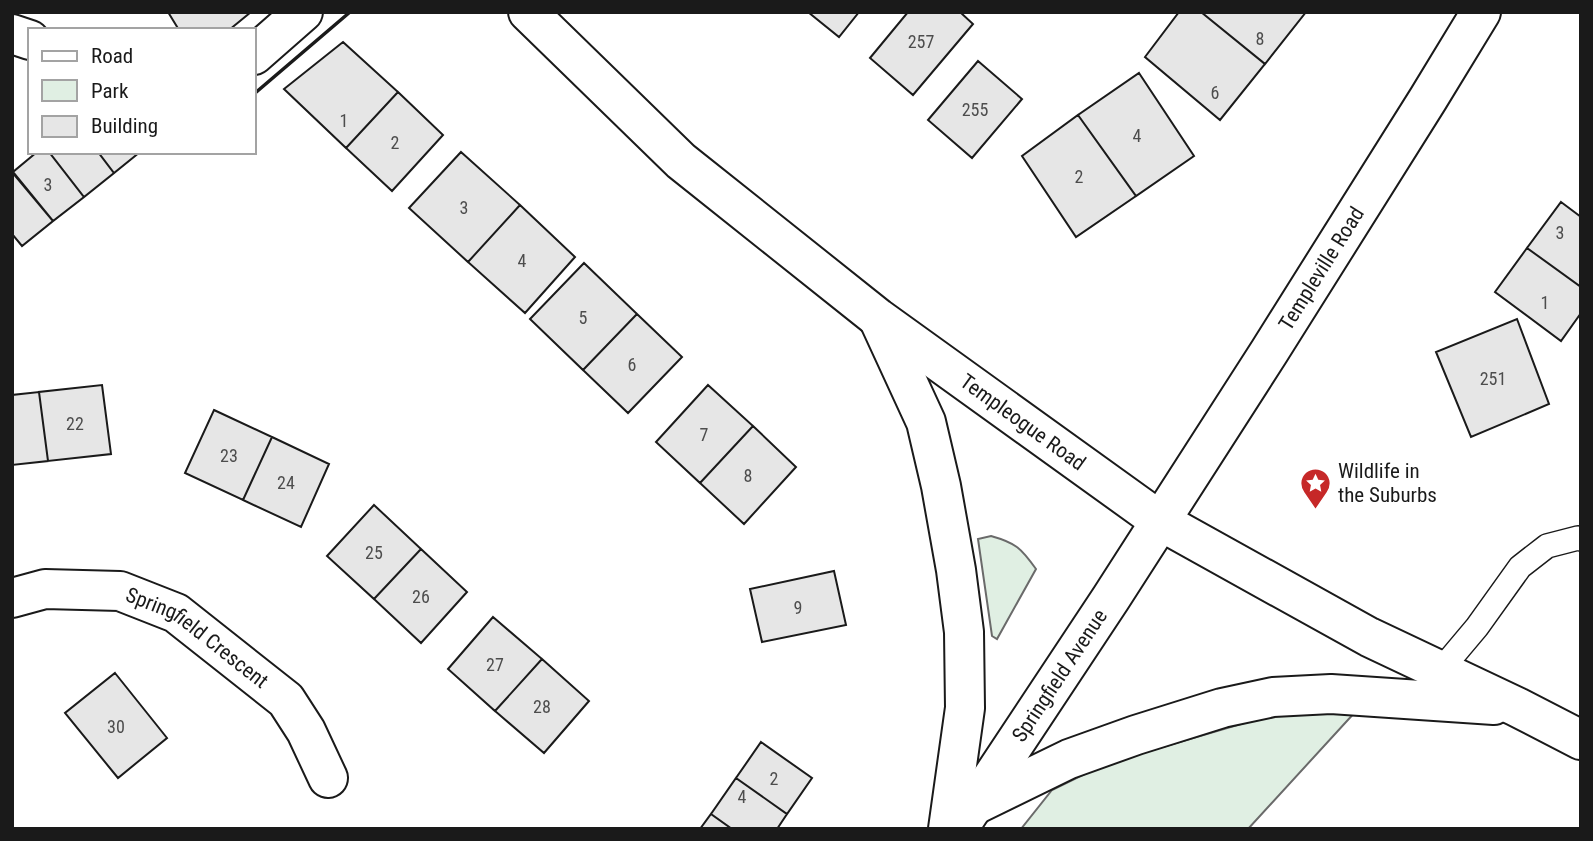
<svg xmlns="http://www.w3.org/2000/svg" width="1593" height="841" viewBox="0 0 1593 841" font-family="'Roboto Condensed',sans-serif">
<rect width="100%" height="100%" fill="#fff"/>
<path fill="#e0efe3" stroke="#6a6a6a" stroke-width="2" d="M991 536C1016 543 1021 548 1036 569L997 639 992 636 978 539Z
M1357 710 1248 829H1021L1052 790 1105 764 1268 716Z"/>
<path fill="#e6e6e6" stroke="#1a1a1a" stroke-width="2" d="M168 12H251L229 30H179Z
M808 12H859L839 37Z
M908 12H960L973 24 913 95 870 58Z
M1179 12H1201L1265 64 1220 120 1145 57Z
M1201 12H1306L1265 64Z
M343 42 398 92 346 148 284 89Z
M978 61 1022 99 972 158 928 120Z
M1139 73 1194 156 1136 196 1078 115Z
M398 92 443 135 392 191 346 148Z
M1078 115 1136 196 1076 237 1022 156Z
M37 152H49L84 197 53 221 13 172Z
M49 152H98L114 173 84 197Z
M98 152H140L114 173Z
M461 152 520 205 468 262 409 208Z
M12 172 53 221 22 246 12 234Z
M1561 202 1581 217V287L1527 248Z
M520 205 575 257 525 313 468 262Z
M1527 248 1581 287V313L1561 341 1495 292Z
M584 263 637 314 583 370 530 319Z
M637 314 682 357 628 413 583 370Z
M1517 319 1549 404 1471 437 1436 352Z
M102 385 111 454 48 461 39 392Z
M708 385 753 426 700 483 656 442Z
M39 392 48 461 12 465V395Z
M214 410 272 437 243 500 185 473Z
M753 426 796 467 744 524 700 483Z
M272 437 329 464 301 527 243 500Z
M374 505 421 549 374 599 327 556Z
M421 549 467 592 421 643 374 599Z
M834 571 846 625 762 642 750 589Z
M493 617 542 659 495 711 448 669Z
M542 659 589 701 544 753 495 711Z
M115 673 167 738 118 778 65 713Z
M761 742 812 778 787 814 736 778Z
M736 778 787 814 777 829H732L711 814Z
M711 814 732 829H700Z"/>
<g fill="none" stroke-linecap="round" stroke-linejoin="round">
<defs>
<path id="service" d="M1440 671 1477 627 1520 567 1547 546 1578 538 1581 539"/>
<g id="minor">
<path d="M12 34 30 40"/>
<path d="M254 55 303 12"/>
<path id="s1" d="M12 598 45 589 120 591 176 613 286 700 306 731 328 778"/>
</g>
<g id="secondary">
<path id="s2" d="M528 12 681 161 878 318 1160 521 1369 637 1517 707 1581 740"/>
<path d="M879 320 926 422 941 486 956 570 964 632 965 708 948 829"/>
<path d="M977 804 1069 759 1136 735 1222 708 1273 697 1331 694 1494 705"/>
<path id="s3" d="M958 829 1111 598 1269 352 1428 99 1481 12"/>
</g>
</defs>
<use href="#service" stroke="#1a1a1a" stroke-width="26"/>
<use href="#minor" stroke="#1a1a1a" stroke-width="42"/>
<use href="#secondary" stroke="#1a1a1a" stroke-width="42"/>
<use href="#service" stroke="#fff" stroke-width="23"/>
<use href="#minor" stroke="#fff" stroke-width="38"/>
<use href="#secondary" stroke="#fff" stroke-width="38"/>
<path stroke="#1a1a1a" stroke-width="3.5" d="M254 94 350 12"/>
</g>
<defs>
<symbol id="sight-pin" viewBox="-11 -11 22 30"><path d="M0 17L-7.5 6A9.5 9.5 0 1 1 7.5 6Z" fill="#c62828" stroke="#fff"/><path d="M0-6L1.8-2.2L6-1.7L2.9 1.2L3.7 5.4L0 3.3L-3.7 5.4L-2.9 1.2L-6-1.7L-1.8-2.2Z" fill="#fff"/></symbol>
</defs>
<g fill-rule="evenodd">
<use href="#sight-pin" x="1298" y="466" width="35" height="47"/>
</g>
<g text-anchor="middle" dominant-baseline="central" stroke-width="5" stroke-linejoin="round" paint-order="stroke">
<g font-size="18" fill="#4d4d4d">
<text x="1260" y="38">8</text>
<text x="921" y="41">257</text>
<text x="1215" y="92">6</text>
<text x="975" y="109">255</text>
<text x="344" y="120">1</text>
<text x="1137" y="135">4</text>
<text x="395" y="142">2</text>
<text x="1079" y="176">2</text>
<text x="48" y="184">3</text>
<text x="464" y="207">3</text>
<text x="1560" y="232">3</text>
<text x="522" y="260">4</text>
<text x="1545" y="302">1</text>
<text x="583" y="317">5</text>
<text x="632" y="364">6</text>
<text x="1493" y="378">251</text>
<text x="75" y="423">22</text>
<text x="704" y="434">7</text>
<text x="229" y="455">23</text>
<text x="748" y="475">8</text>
<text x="286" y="482">24</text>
<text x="374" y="552">25</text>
<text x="421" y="596">26</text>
<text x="798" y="607">9</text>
<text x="495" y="664">27</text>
<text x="542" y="706">28</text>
<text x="116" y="726">30</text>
<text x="774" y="778">2</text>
<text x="742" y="796">4</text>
</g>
<g font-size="21" fill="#1a1a1a" stroke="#fff">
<text stroke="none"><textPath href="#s3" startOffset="668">Templeville Road</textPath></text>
<text stroke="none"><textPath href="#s2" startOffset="644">Templeogue Road</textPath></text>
<text stroke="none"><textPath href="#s1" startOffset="200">Springfield Crescent</textPath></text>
<text stroke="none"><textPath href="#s3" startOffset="184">Springfield Avenue</textPath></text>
</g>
<g font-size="21" fill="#1a1a1a" stroke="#fff" text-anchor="start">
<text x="1338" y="471">Wildlife in<tspan x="1338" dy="24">the Suburbs</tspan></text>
</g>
</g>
<rect width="1593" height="841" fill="none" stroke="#1a1a1a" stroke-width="28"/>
<rect x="28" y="28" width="228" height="126" fill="#ffffff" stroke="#a3a3a3" stroke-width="2"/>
<rect x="42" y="51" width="35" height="10" fill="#ffffff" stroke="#a3a3a3" stroke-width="2"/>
<text x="91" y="63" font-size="21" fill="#1a1a1a">Road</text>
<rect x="42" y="80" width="35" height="21" fill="#e0efe3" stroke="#a3a3a3" stroke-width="2"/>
<text x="91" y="98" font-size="21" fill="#1a1a1a">Park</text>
<rect x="42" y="116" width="35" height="21" fill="#e6e6e6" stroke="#a3a3a3" stroke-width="2"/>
<text x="91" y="133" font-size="21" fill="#1a1a1a">Building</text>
</svg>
